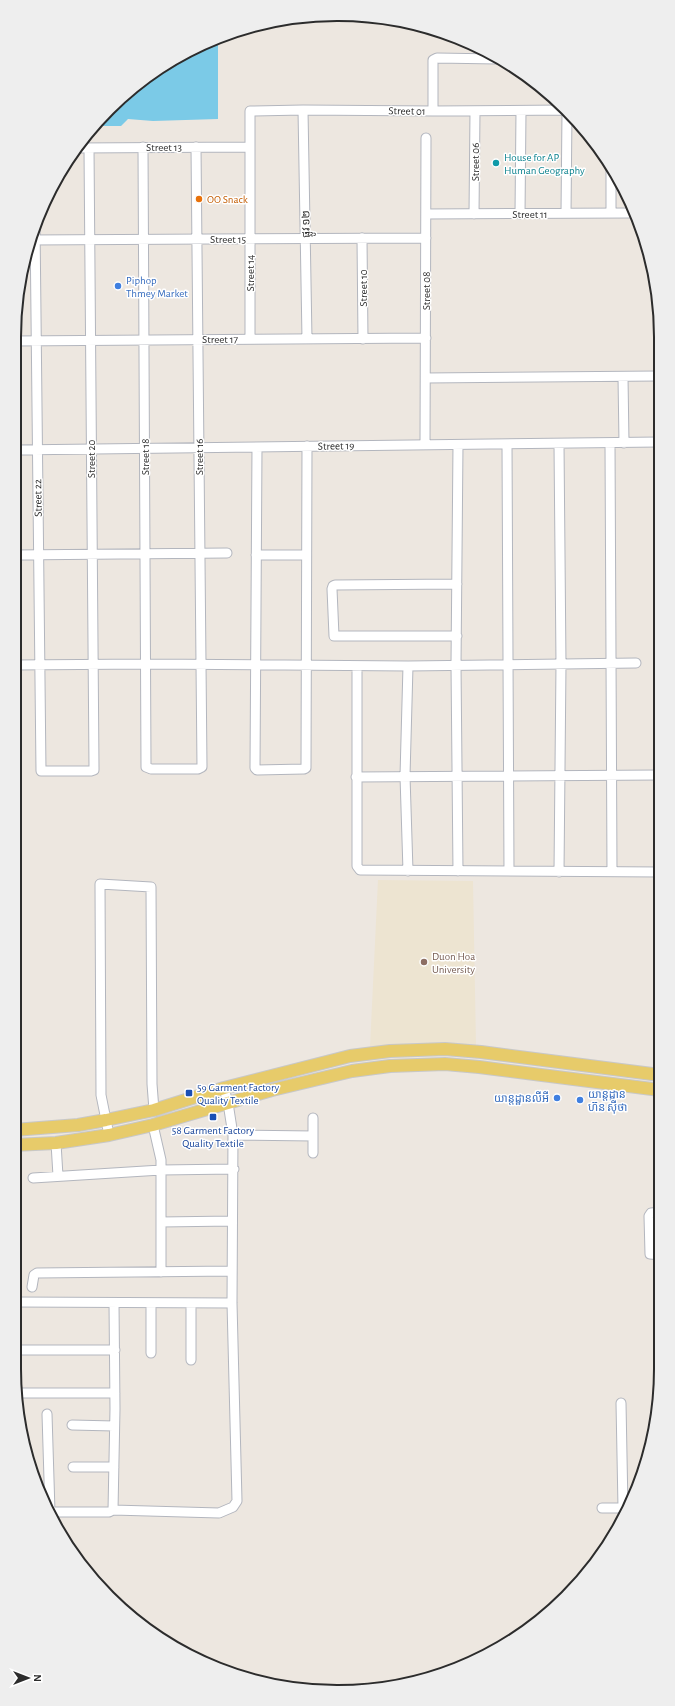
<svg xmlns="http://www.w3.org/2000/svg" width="675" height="1706" viewBox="0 0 675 1706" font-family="'Alegreya Sans','Noto Sans Khmer',sans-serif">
<rect width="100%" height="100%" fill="#ede7e0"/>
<path fill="#ede4d1" d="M378 880 473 881 476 1045 439 1043 370 1047Z"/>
<path fill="#7bcae7" d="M218 39V119L153 121 128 119 121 126H93C125 89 172 56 218 39Z"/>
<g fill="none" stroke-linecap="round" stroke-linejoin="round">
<defs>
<path id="minor" d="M303 110 307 339
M433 111V60L437 58 497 59
M143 147 146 764V767L151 769H198L202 767 196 147
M78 148 250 147
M611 169V213
M566 213 567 112
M426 214 633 213
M474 214 475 111
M520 214 521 111
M35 224 41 771H91L94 770V767L89 148
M362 238 363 339
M30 240 426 238
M250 339V111L303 110 433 111 565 110
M14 341 426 338
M623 377 624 443
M426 378 658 376
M610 443 612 871
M507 444 509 871
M559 444 561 664 559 872
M425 445 426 138
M458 445 456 665 458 871
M257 447 255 768 257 770 304 769 306 768 307 446
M14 450 659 442
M14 555 227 553
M256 555H306
M457 636H334L332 589 333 586 335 585 457 584
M14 665 146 664 408 666 636 663
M357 666V866L360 870 660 872
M356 777 659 775
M408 871 405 776 408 666
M153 1125 161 1160V1272
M109 1135 101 1095 100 884 151 887 152 1084 154 1110
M233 1135 313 1136
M56 1143 58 1176
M313 1153V1118
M33 1178 161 1170 234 1169
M661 1212 651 1213 649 1216 650 1254 661 1255
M161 1222 232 1221
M32 1287 34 1275 37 1273 232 1271
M14 1302 232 1303
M151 1303V1353
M191 1303V1360
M14 1350H115
M18 1393H115
M621 1403 623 1508
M47 1414 50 1512
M72 1425 114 1426
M73 1467H114
M602 1508H625
M113 1510 219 1513 233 1507 237 1501 232 1303 233 1135 228 1103 224 1088
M49 1512H109L113 1510 115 1409 114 1303"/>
<path id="major" d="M14 1130 78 1125 106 1120 154 1110 224 1088 350 1056 390 1051 445 1049 481 1052 660 1075
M14 1145 56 1143 109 1135 153 1125 272 1090 352 1071 390 1066 445 1064 479 1067 660 1090"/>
</defs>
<use href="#minor" stroke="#b3b6be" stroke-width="11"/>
<use href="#major" stroke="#c8c8c8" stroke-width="14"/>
<use href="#minor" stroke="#fff" stroke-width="9"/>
<use href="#major" stroke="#e7cb6a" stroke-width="12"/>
</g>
<circle fill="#0f9aa8" stroke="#fff" stroke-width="1.5" cx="496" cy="163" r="4"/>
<circle fill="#e8710a" stroke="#fff" stroke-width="1.5" cx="199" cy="199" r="4"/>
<g fill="#3f7fe0" stroke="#fff" stroke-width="1.5">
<circle cx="118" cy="286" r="4"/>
<circle cx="557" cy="1098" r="4"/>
<circle cx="580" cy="1100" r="4"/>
</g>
<circle fill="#8d6e63" stroke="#fff" stroke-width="1.5" cx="424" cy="962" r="4"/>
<g fill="#1a4fb4" stroke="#fff" stroke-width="1.5">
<rect x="185" y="1089" width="8" height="8" rx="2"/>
<rect x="209" y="1113" width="8" height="8" rx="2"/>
</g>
<g text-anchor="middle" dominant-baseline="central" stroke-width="3" stroke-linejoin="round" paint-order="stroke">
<g font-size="11" fill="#2c2c2c" stroke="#fff">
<text transform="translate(407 111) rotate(1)">Street 01</text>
<text x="164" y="147">Street 13</text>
<text transform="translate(475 162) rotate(-90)">Street 06</text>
<text x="530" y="214">Street 11</text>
<text transform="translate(306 224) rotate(-91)">ផ្លូវ ១២</text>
<text x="228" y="239">Street 15</text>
<text transform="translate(250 273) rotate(-90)">Street 14</text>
<text transform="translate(363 288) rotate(-90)">Street 10</text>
<text transform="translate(426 291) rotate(-90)">Street 08</text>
<text x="220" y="339">Street 17</text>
<text transform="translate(336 446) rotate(-1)">Street 19</text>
<text transform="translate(145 457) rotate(-90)">Street 18</text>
<text transform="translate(199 457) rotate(-90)">Street 16</text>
<text transform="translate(91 459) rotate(-90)">Street 20</text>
<text transform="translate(38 498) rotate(-91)">Street 22</text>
</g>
<g font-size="11" fill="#0d838f" stroke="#fff" text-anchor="start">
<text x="504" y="157">House for AP<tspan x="504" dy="13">Human Geography</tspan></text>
</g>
<g font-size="11" fill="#c56008" stroke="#fff" text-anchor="start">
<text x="207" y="199">OO Snack</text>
</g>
<g font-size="11" fill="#366cbe" stroke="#fff" text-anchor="start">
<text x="126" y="280">Piphop<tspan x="126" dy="13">Thmey Market</tspan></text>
<text x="588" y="1094">យាន្ដដ្ឋាន<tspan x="588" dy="13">ហ៊ន ស៊ីថា</tspan></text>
<text x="549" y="1098" text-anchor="end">យាន្ដដ្ឋានលីអី</text>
</g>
<g font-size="11" fill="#785e54" stroke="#fff" text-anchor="start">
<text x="432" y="956">Duon Hoa<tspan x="432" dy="13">University</tspan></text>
</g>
<g font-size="11" fill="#164399" stroke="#fff" text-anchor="start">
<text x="197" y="1087">59 Garment Factory<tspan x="197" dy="13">Quality Textile</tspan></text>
<text x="213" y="1130" text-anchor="middle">58 Garment Factory<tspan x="213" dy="13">Quality Textile</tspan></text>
</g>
</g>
<path d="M0 0H675V1706H0ZM337 21H338A316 316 0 0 1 654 337V1369A316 316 0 0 1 338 1685H337A316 316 0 0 1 21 1369V337A316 316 0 0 1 337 21Z" fill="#eee" fill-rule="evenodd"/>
<path fill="none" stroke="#2c2c2c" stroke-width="2" d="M337 21H338A316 316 0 0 1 654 337V1369A316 316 0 0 1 338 1685H337A316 316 0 0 1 21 1369V337A316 316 0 0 1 337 21Z"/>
<g transform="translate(28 1678) rotate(90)" stroke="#ffffff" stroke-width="3" paint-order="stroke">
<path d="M0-3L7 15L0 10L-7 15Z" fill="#2c2c2c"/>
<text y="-6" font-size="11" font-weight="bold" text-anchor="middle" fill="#2c2c2c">N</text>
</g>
</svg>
